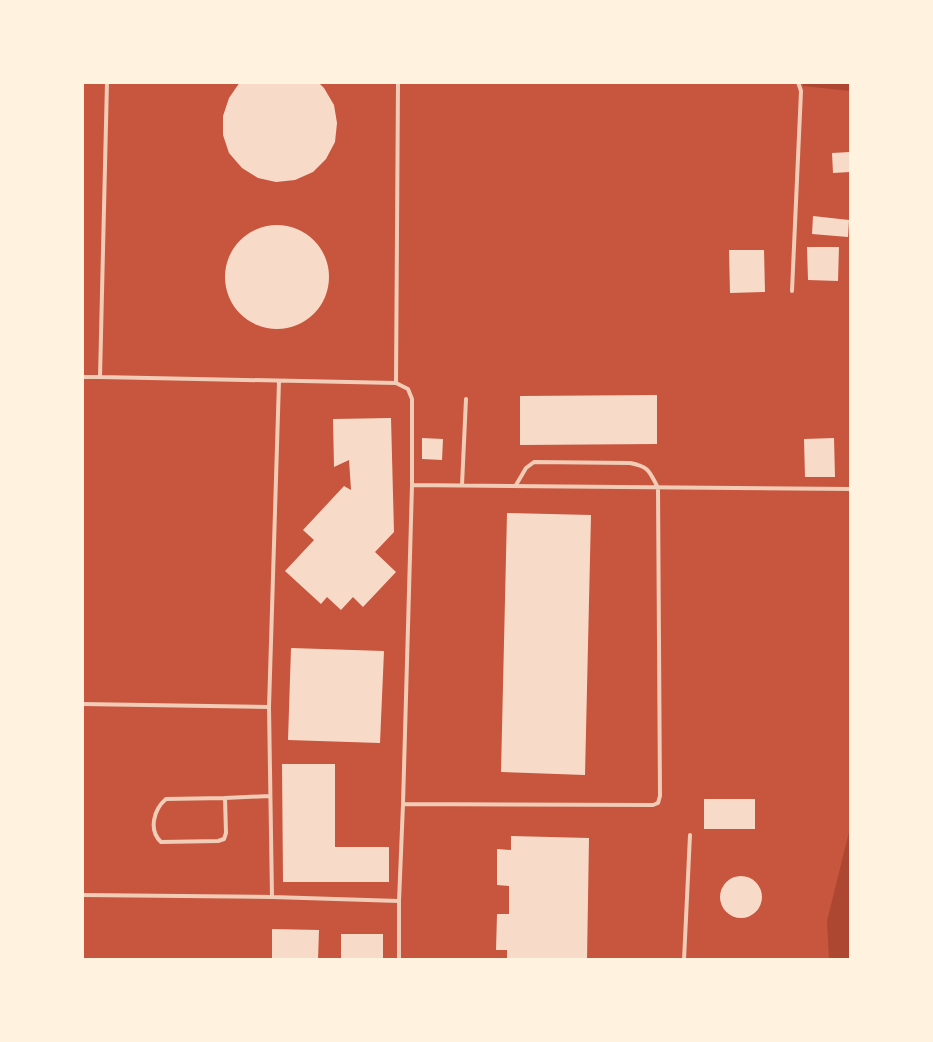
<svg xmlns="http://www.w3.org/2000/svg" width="933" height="1042" viewBox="0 0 933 1042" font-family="Quicksand,sans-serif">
<rect width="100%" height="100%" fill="#c8553d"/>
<path fill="#ae4732" d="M803 83H850V91L803 86Z
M850 828V959H829L827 921Z"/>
<path fill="#f7dbc8" d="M240 82H318L324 88 334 105 337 123 335 142 326 159 313 172 295 180 276 182 258 178 242 168 229 153 223 135V116L229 98Z
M850 152V172L833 173 832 153Z
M813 216 849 220 848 237 812 234Z
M225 277a52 52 0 1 1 104 0a52 52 0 1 1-104 0Z
M807 247H839L838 281 808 280Z
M729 250H764L765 292 730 293Z
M657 395V444L520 445V396Z
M391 418 394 532 375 552 396 572 363 607 353 597 341 610 327 597 321 604 285 571 314 540 303 530 344 486 351 490 349 460 334 467 333 419Z
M422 438 443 439 442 460 422 459Z
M834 438 835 477H805L804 439Z
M507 513 591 515 585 775 501 772Z
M291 648 384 651 380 743 288 740Z
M282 764H335V847H389V882H283Z
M704 799H755V829H704Z
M511 836 589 838 587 960H507V950H496L497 914H509V886L497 885V849L511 850Z
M720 897a21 21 0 1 1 42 0a21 21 0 1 1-42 0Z
M272 929 319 930 318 960H272Z
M341 934H383V960H341Z"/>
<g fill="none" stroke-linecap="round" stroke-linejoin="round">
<path stroke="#f1ccb7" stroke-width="4" d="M107 82 100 377 396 383 408 389 412 399V485L850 489
M792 291 801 91 798 82
M82 377H100
M396 383 398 82
M412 485 403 804 653 805 658 803 660 796 658 488C649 471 650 467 630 463L534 462 526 468 516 485
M462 485 466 399
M82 704 269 707
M225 798 166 799C154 809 148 830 161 842L218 841 224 839 226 833 225 798 270 796
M82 895 272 897 399 901
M272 897 269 707 279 381
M399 960V901L403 804
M684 960 690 835"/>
</g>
<rect width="933" height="1042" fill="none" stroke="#fff3e0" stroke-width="168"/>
</svg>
